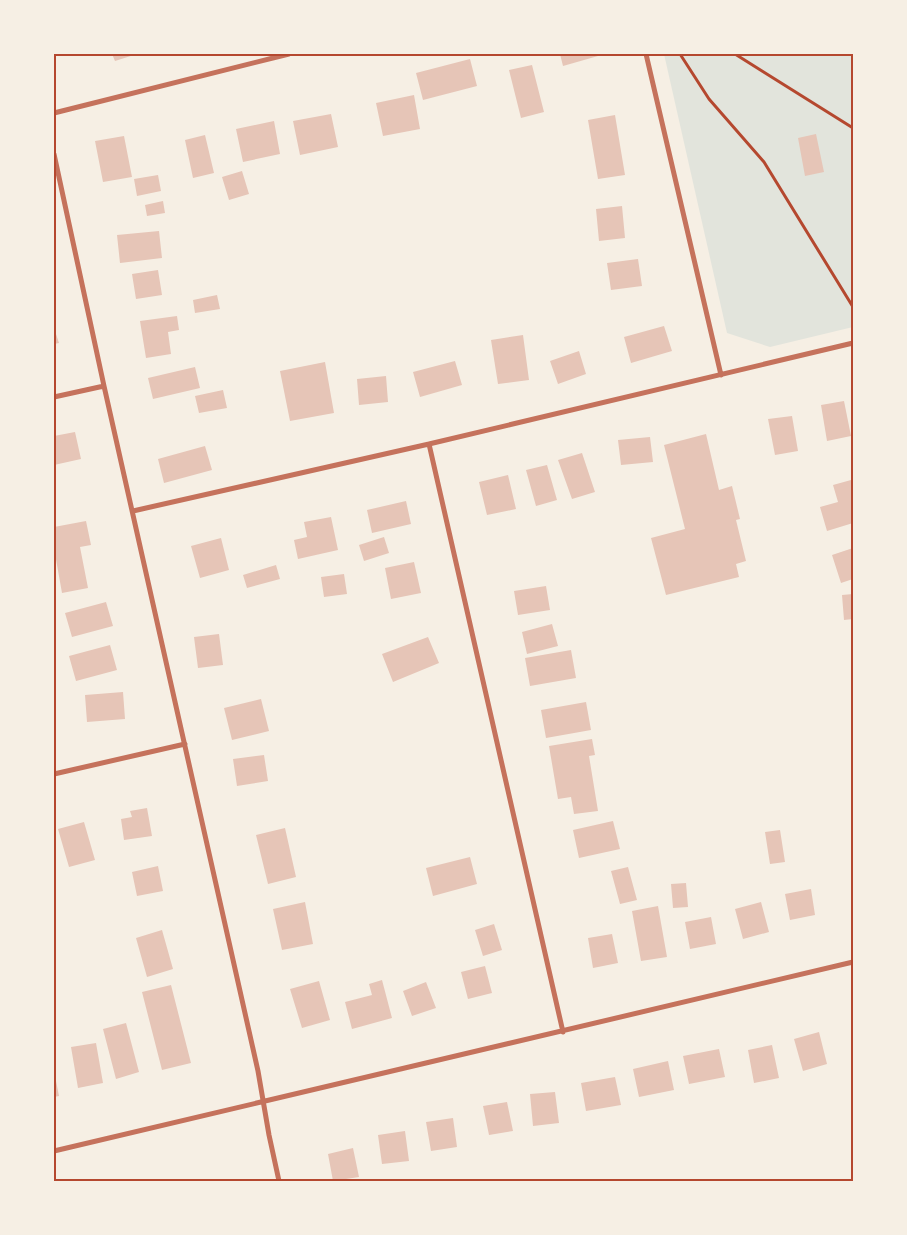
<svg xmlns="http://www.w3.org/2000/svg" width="907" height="1235" viewBox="0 0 907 1235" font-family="Bitter,serif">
<rect width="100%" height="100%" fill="#f6efe4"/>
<path fill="#e2e4dc" d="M664 54H853V327L770 347 727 333Z"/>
<path fill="#e6c5b7" d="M112 54H137L115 61Z
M560 54H605L563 66Z
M470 59 477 86 423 100 416 73Z
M532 65 544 112 521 118 509 70Z
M414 95 420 129 383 136 376 103Z
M331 114 338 147 300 155 293 121Z
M615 115 625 175 598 179 588 120Z
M274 121 280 154 243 162 236 129Z
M816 134 824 172 805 176 798 138Z
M205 135 214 173 193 178 185 140Z
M124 136 132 177 103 182 95 141Z
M242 171 249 194 229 200 222 177Z
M158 175 161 191 137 196 134 179Z
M163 201 165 213 147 216 145 205Z
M622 206 625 238 599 241 596 209Z
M159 231 162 258 120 263 117 235Z
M638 259 642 286 611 290 607 263Z
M158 270 162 295 136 299 132 274Z
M217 295 220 309 195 313 193 300Z
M177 316 179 330 168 332 171 354 146 358 140 321Z
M664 326 672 351 631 363 624 337Z
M54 328 59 343 54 344Z
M523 335 529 380 498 384 491 340Z
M579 351 586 374 558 384 550 361Z
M455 361 462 385 420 397 413 372Z
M325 362 334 413 290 421 280 371Z
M195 367 200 388 153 399 148 378Z
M386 376 388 402 359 405 357 379Z
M223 390 227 408 199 413 195 396Z
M844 401 851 436 827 441 821 405Z
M792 416 798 451 775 455 768 419Z
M75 432 81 459 54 465V436Z
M706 434 719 490 732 486 740 519 736 520 746 561 736 564 739 577 666 595 651 538 685 529 664 445Z
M650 437 653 462 621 465 618 440Z
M205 446 212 470 164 483 158 459Z
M582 453 595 492 572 499 558 460Z
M547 465 557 500 536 506 526 470Z
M508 475 516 509 487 515 479 482Z
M851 480 853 486V523L827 531 820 507 838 502 833 485Z
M406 501 411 524 372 533 367 510Z
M331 517 338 550 298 559 294 540 307 537 304 522Z
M86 521 91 545 80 547 88 588 62 593 54 548V527Z
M384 537 389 553 364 561 359 545Z
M221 538 229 570 200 578 191 546Z
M853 548V579L841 583 832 555Z
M414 562 421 593 391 599 385 568Z
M276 565 280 579 247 588 243 575Z
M344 574 347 594 324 597 321 577Z
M546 586 550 610 518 615 514 591Z
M853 594V619L844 620 842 595Z
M106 602 113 626 72 637 65 613Z
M552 624 558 646 527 654 522 632Z
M219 634 223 665 198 668 194 637Z
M428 637 439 663 393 682 382 654Z
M110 645 117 670 76 681 69 656Z
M571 650 576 678 530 686 525 658Z
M123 692 125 719 87 722 85 695Z
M261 699 269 731 232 740 224 708Z
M586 702 591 730 546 738 541 710Z
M592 739 595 755 589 756 598 811 574 814 571 797 558 799 549 746Z
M264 755 268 781 237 786 233 759Z
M147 808 152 836 124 840 121 819 132 817 130 811Z
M613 821 620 849 579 858 573 830Z
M84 822 95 860 69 867 58 829Z
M285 828 296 877 268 884 256 835Z
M780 830 785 862 770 864 765 832Z
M470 857 477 884 433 896 426 868Z
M158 866 163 891 137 896 132 872Z
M628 867 637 900 620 904 611 871Z
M686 883 688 907 673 908 671 884Z
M811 889 815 915 790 920 785 894Z
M305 902 313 944 282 950 273 909Z
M761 902 769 932 743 939 735 909Z
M658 906 667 957 641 961 632 911Z
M711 917 716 944 690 949 685 922Z
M494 924 502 950 483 956 475 930Z
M162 930 173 969 147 977 136 938Z
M612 934 618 963 593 968 588 938Z
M485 966 492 993 468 999 461 972Z
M382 980 392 1018 352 1029 345 1002 372 995 369 984Z
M319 981 330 1020 302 1028 290 989Z
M426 982 436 1008 412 1016 403 991Z
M171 985 191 1063 162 1070 142 992Z
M126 1023 139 1072 116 1079 103 1029Z
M819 1032 827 1064 803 1071 794 1039Z
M96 1043 103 1083 78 1088 71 1047Z
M772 1045 779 1078 754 1083 748 1050Z
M719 1049 725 1077 689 1084 683 1056Z
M668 1061 674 1090 639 1097 633 1069Z
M54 1071 59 1096 54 1097Z
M615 1077 621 1105 586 1111 581 1083Z
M555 1092 559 1123 533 1126 530 1094Z
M507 1102 513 1131 489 1135 483 1106Z
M453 1118 457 1147 431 1151 426 1122Z
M405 1131 409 1161 382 1164 378 1135Z
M353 1148 359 1177 333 1181 328 1154Z"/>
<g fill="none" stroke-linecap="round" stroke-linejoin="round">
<path stroke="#b5482f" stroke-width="3" d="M680 54 709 99 764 162 853 307
M735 54 853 128"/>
<path stroke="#c5725c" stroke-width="5" d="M646 54 721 375
M54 113 289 54
M54 154 104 386 258 1071 269 1135 279 1181
M54 397 104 386
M429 444 563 1032
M133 511 429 444 853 343
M54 774 185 744
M54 1151 853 962"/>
</g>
<rect width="907" height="1235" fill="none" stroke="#f6efe4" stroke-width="110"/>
<rect x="55" y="55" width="797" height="1125" fill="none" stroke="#b5482f" stroke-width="2"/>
</svg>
